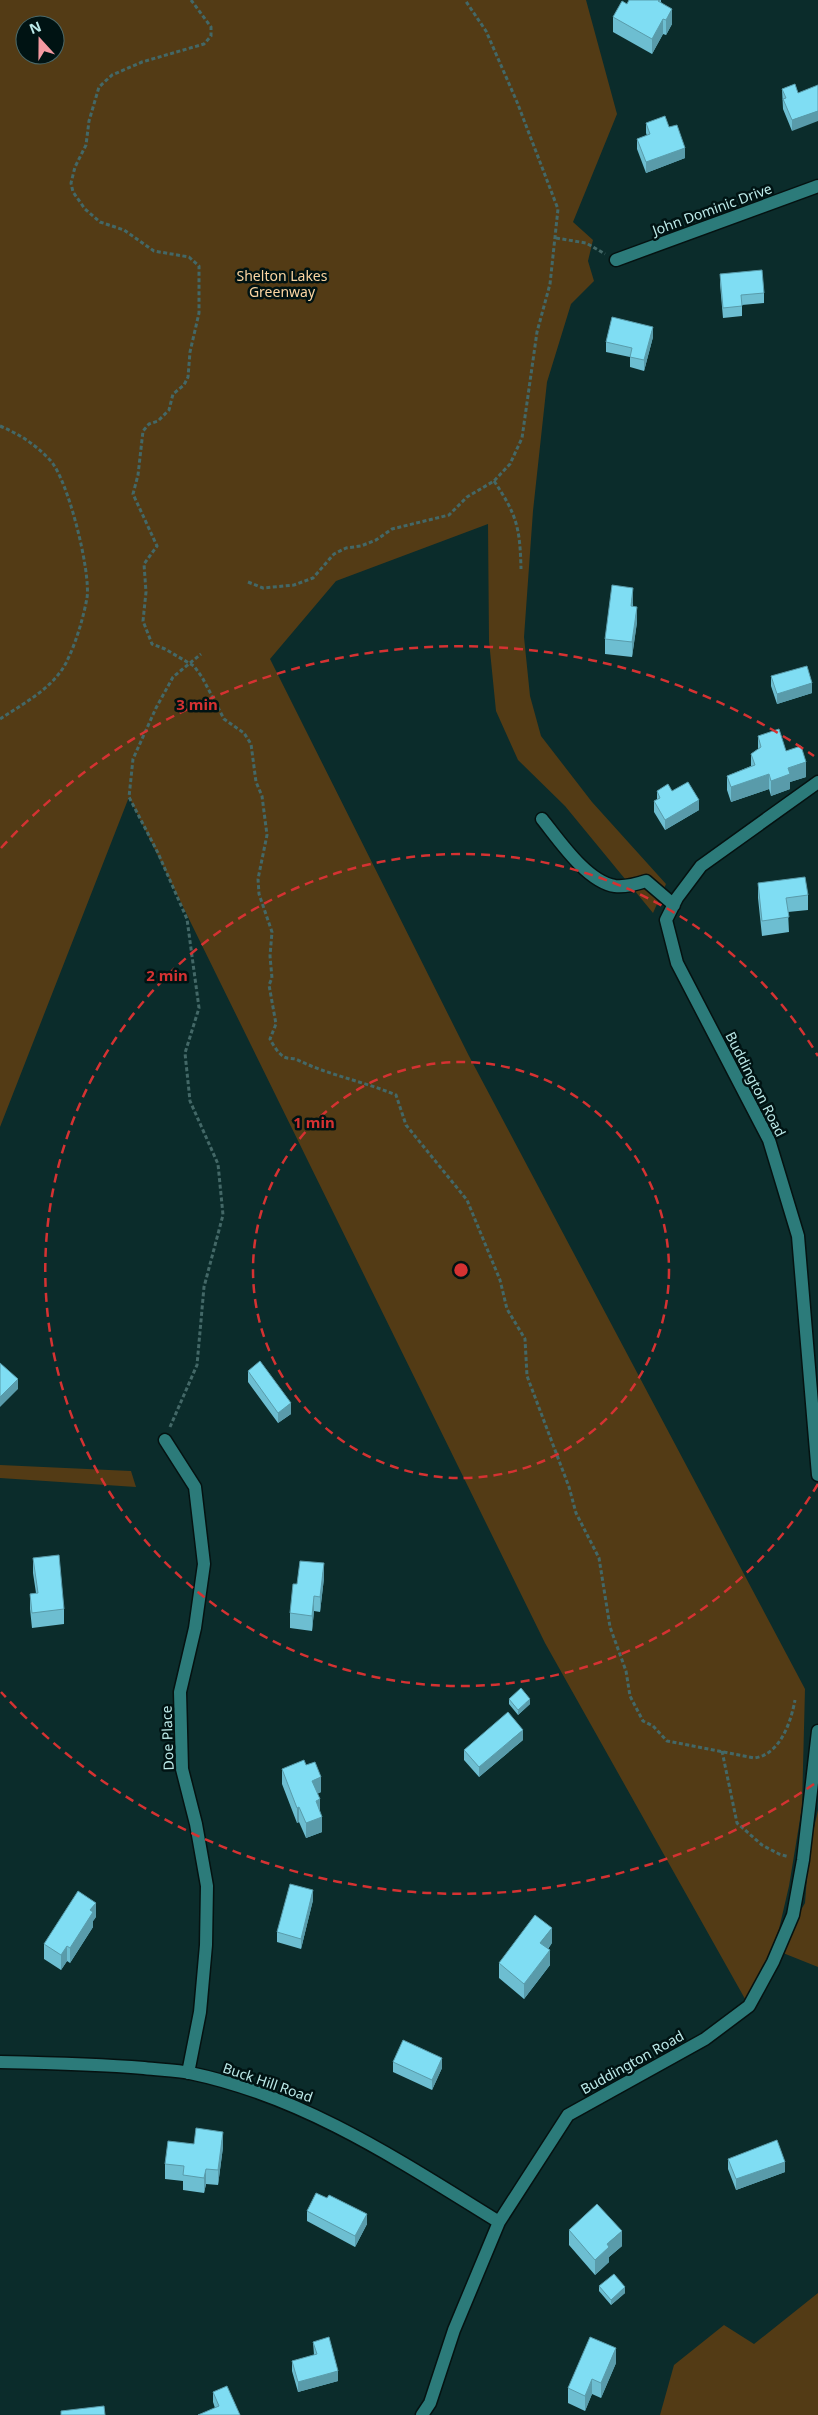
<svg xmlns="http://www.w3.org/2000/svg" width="818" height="2415" viewBox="0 0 818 2415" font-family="'Noto Sans',sans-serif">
<rect width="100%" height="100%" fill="#0b2c2b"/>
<path fill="#533b15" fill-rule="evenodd" d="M0 0H586L617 114 573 222 593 240 588 261 594 281 571 304 547 382 533 511 524 637 530 696 541 736 592 802 666 884 653 913 565 806 518 760 496 711 489 641 488 524 336 581 270 659 469 1056 805 1689 802 1807 789 1886 779 1929 749 2006 545 1643 129 797 0 1127ZM25 25H55V55H25Z
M0 1465 131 1471 136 1487 0 1478Z
M818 1810V1967L778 1951 805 1903 809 1850Z
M818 2293V2415H660L674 2365 724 2325 754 2344Z"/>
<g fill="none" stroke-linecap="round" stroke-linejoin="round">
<defs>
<path id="minor" d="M616 260 818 186
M818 782 701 866 677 898 666 920 677 963 769 1140 798 1236 818 1475
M542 819C559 840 587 882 615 886 625 887 637 884 646 881L674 905
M165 1440 195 1487 204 1564 195 1628 180 1692 182 1769 196 1824 207 1886 206 1945 200 2012 188 2073
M0 2062C48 2063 96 2064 144 2068 159 2070 175 2070 190 2073 305 2097 400 2161 499 2222
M422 2415 430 2403 454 2330 499 2222 568 2115 705 2039 749 2006 773 1962 793 1915 803 1860 818 1731"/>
</defs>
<use href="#minor" stroke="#051211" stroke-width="15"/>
<path stroke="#436867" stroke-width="3" stroke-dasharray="4 2.5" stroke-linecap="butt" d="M191 0 211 27V36L204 44 142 62 112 75 99 87 89 121 86 145 75 167 71 183 73 192 85 209 100 222 124 230 154 251 189 257 199 266V313L190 352 188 377 184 385 173 394 169 410 158 421 149 424 143 431 138 475 133 494 157 546 144 564 146 592 143 621 152 644 165 649 194 666 202 677 224 719 244 733 251 744 256 782 262 796 267 835 258 879 259 894 272 932 270 956 272 978 269 985 276 1024 270 1039C273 1045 278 1053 284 1057 288 1059 292 1058 296 1059 327 1075 363 1081 396 1095L406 1125 467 1200 500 1280 507 1309 525 1339 527 1376 569 1487 576 1513 599 1558 610 1627 626 1671 630 1696 643 1721 653 1726 667 1741 754 1758C780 1755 791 1722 795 1700
M556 238 586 243 605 254
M0 426C19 434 35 444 50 460 68 479 91 572 87 598 83 619 76 643 66 663 52 689 24 703 0 719
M494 481C517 515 520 528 521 569
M248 582 263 588 294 585 313 578 334 554 346 548 361 546 376 540 392 529 449 515 467 497 494 481 510 464 522 438 537 332 550 284 558 209 517 102 486 31 465 0
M170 1427 197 1365 204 1287 223 1215 218 1164 190 1101 185 1053 199 1008 187 919 158 853 129 797 133 759 156 708 173 677 201 654
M722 1751 737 1823 762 1845 779 1854 789 1857"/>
<use href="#minor" stroke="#2c7b7a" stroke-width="12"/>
</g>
<path fill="#6dbed1" d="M661 0V2L672 24 666 35 663 34 652 54 613 32V17L627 4Z
M795 84 792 131 783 109 782 89Z
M646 123 669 127 685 158 646 173 637 149V139L647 136 646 133Z
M720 274 764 293V303L742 305V316L723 318 720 284Z
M653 337 644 371 630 367V357L606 352V342Z
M633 602V607L637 622 632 657 605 654V639Z
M771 676 812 693 777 704 771 686Z
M758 736 786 751 806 777 790 782V789L771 796 769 789 731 802 727 790V776L751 766V754L758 749Z
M657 791H672L699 810 665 830 654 812V801L657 800Z
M758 883 808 895V910L788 912 789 932 762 936 758 898Z
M248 1371 291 1414 278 1423 248 1382Z
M33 1558 64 1609V1624L32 1628 30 1609V1594L36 1593 33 1573Z
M324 1578 320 1612 314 1611 312 1631 290 1628V1613L297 1584Z
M509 1699 530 1704 518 1715 509 1704Z
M523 1740 479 1777 464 1760V1750Z
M306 1765 321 1792 317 1794 322 1832 306 1838 299 1822 297 1823 282 1784V1769Z
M313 1900 301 1949 277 1942V1932Z
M96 1917 93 1921V1927L70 1963 67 1961 61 1970 44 1959V1944Z
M552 1943 548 1949 550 1965 524 1999 499 1978V1963Z
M393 2062 442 2068 432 2090 393 2072Z
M194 2144 223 2147 218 2185 206 2184 204 2193 183 2190V2181L165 2179V2164Z
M728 2159 785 2172 736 2190 728 2169Z
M307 2211 367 2224 355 2247 307 2221Z
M569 2230 622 2246 609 2257V2262L595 2275 569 2245Z
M599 2286 625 2293 611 2305 599 2291Z
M313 2342 338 2381 298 2392 292 2371V2361L314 2355Z
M616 2363 601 2398 592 2394 585 2411 568 2403V2388Z
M213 2392 240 2415 215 2408 213 2402Z"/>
<path fill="#599baa" d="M672 9V24L666 35V20Z
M663 19V34L652 54V39Z
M818 111V121L792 131V120Z
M685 148V158L646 173V162Z
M653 327V337L644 371V360Z
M633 588V602L631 621V606Z
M637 607V622L632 657V642Z
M812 683V693L777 704V694Z
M806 762V777L790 782V789L771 796V781L788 768Z
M769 774V789L731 802V787Z
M699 800V810L665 830V820Z
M18 1379V1389L0 1407V1397Z
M291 1403V1414L278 1423V1413Z
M324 1563V1578L320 1612V1597Z
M314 1596V1611L312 1631V1616Z
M530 1699V1704L518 1715V1710Z
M523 1730V1740L479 1777V1767Z
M321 1777V1792L312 1796V1781Z
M320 1799V1814L316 1801Z
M299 1807V1822L297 1823V1808Z
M322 1817V1832L306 1838V1823Z
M313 1890V1900L301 1949V1939Z
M96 1903V1917L93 1921V1927L70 1963V1948L90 1910Z
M552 1928V1943L540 1958V1943Z
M67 1946V1961L61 1970V1955Z
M550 1950V1965L524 1999V1984Z
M442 2058V2068L432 2090V2080Z
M223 2132V2147L218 2185V2170Z
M785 2162V2172L736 2190V2179Z
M206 2169V2184L204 2193V2178Z
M367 2214V2224L355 2247V2236Z
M622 2231V2246L609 2257V2262L595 2275V2260L607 2244Z
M625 2287V2293L611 2305V2300Z
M616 2348V2363L601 2398V2383Z
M338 2371V2381L298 2392V2382Z
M592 2379V2394L585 2411V2396Z"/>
<path fill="#7fddf3" stroke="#599baa" d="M629 0H659L658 1 672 9 666 20 663 19 652 39 613 17 622 1 627 4Z
M795 84 798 93 818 85V111L792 120 783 99 786 98 782 89Z
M665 116 669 127 677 125 685 148 646 162 637 139 650 134 646 123Z
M762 270 764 293 741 295 742 306 723 308 720 274Z
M612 317 653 327 644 360 630 357 632 348 606 342Z
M612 585 633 588 631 606 637 607 632 642 605 639Z
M807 666 812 683 777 694 771 676Z
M779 729 786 751 801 746 806 762 788 768 790 774 771 781 769 774 731 787 727 776 755 765 751 754 761 747 758 736Z
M688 782 699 800 665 820 654 801 660 798 657 791 668 784 672 791Z
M805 877 808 895 786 898 789 917 762 921 758 883Z
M260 1361 291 1403 278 1413 248 1371Z
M0 1363 18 1379 0 1397Z
M59 1555 64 1609 32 1613 30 1594 38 1593 33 1558Z
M300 1561 324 1563 320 1597 314 1596 312 1616 290 1613 293 1584H297Z
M521 1688 530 1699 518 1710 509 1699Z
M508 1712 523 1730 479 1767 464 1750Z
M304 1760 306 1765 315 1762 321 1777 312 1781 320 1799 316 1801 322 1817 306 1823 299 1807 297 1808 282 1769Z
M290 1884 313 1890 301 1939 277 1932Z
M78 1891 96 1903 90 1910 93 1912 70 1948 67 1946 61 1955 44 1944Z
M535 1915 552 1928 540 1943 550 1950 524 1984 499 1963Z
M403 2040 442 2058 432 2080 393 2062Z
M196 2128 223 2132 218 2170 206 2169 204 2178 183 2175 184 2166 165 2164 168 2141 194 2144Z
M777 2140 785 2162 736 2179 728 2159Z
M316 2193 327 2198 329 2195 367 2214 355 2236 307 2211Z
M597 2204 622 2231 607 2244 609 2247 595 2260 569 2230Z
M614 2274 625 2287 611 2300 599 2286Z
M329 2337 338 2371 298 2382 292 2361 317 2354 313 2342Z
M590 2337 616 2348 601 2383 592 2379 585 2396 568 2388Z
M227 2386 240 2415H198L219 2406 213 2392Z
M104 2406 105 2415H61V2411Z"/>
<g fill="none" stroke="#d53232" stroke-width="2.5" stroke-dasharray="9 6">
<circle cx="461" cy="1270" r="208"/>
<path d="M818 1484A416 416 0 1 1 818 1056"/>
<path d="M814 1784A624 624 0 0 1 1 1692M1 848A624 624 0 0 1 814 756"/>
</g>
<g text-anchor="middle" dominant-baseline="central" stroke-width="5" stroke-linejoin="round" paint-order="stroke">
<g font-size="14" fill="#bceae9" stroke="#001313">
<text transform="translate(712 209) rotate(-20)">John Dominic Drive</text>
<text transform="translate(756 1084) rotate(63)">Buddington Road</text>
<text transform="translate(167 1738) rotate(-92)">Doe Place</text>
<text transform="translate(632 2062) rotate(-29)">Buddington Road</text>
<text transform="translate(268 2082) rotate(19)">Buck Hill Road</text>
</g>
<g font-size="14" fill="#fbd5a2" stroke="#001313">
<text x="282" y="275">Shelton Lakes<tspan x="282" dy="16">Greenway</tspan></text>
</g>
</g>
<circle cx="461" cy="1270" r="8" fill="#d53232" stroke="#001313" stroke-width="2.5"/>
<g font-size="15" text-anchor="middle" font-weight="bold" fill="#d53232" stroke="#001313" stroke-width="5" stroke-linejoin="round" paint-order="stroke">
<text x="197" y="710">3 min</text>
<text x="167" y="981">2 min</text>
<text x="314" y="1128">1 min</text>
</g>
<g transform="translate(40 40) rotate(339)"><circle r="24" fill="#001313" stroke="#4b6969"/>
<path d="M0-4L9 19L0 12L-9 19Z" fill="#f49aa2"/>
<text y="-8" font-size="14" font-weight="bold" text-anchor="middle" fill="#bceae9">N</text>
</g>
</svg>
